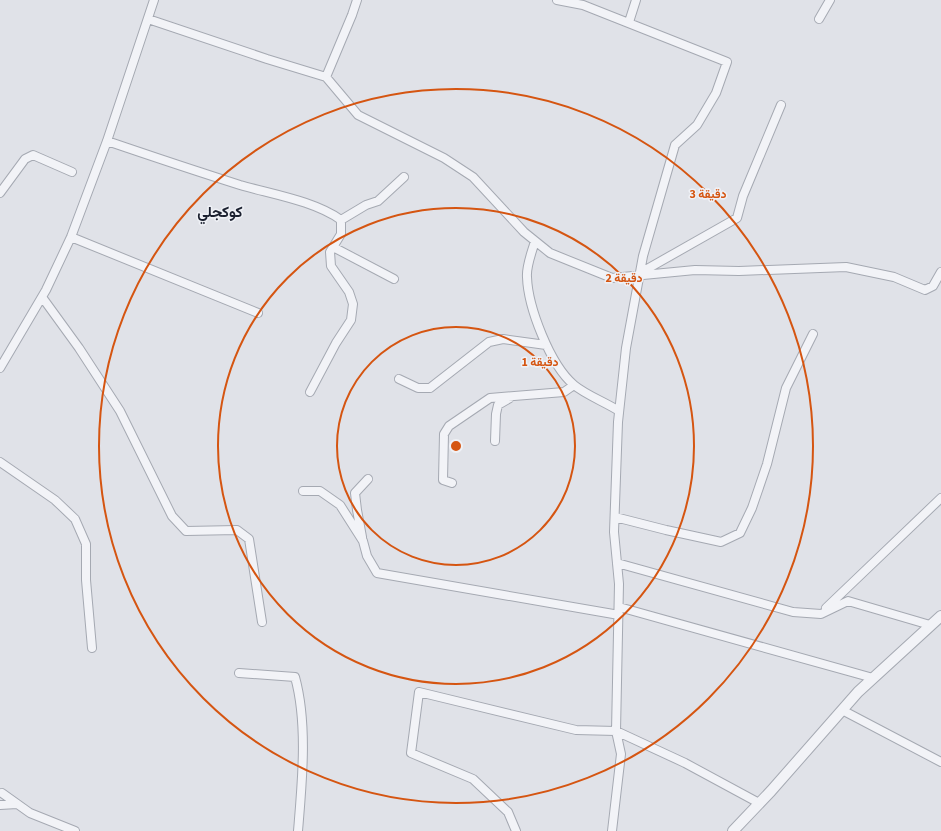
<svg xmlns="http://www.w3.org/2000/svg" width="941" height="831" viewBox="0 0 941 831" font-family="'Source Sans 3',Vazirmatn,sans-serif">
<rect width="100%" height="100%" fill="#e0e2e8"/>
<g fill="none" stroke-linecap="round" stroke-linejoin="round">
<defs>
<path id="minor" d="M557 0 583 5 727 62 716 93 697 125 675 145 643 256 626 348 618 422 614 532 619 584 616 731 621 754 612 831
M148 19 267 59 326 77 358 115 444 158 473 177 524 232 550 253 612 278 695 270 739 271 846 267 894 277 925 290 933 286 941 272
M819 19 830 0
M629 22 636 0
M326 77 352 15 357 0
M107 141C151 156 196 171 240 185 271 194 315 201 341 220V234L330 252 331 266 349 292 353 304 351 320 336 343 310 392
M0 193 25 159 33 155 72 172
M341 220 366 205 378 201 404 177
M71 237 258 313
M535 241C532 252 526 266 527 277 528 307 550 365 574 385 586 395 605 402 619 411
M333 247 394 279
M640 273 737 218 743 196 781 105
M42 297 79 348 120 411 172 516 186 531 237 530 249 539 262 622
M0 368 46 290 71 237 107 141 154 0
M399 379 418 388H430L489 342 503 339 546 345
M495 441 496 414 498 405 510 398
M0 462 55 500 75 519 86 544V580L92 648
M452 483 443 480 444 434 449 426 490 398 564 392 574 385
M303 491H320L340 505 363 541 367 556 377 573 619 615
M615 517 666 530 721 542 740 533 752 508 767 464 786 388 813 334
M362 537 357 510 355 493 368 479
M617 563 793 612 821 614 848 601 930 625
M619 607 873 678
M826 608 941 498
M239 673 295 677C308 724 302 783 298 831
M842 710 941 762
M2 793 30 813 75 831
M0 805 17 804
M516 831 508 812 473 779 411 753 419 692 576 730 616 731 685 763 759 803"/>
<path id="tertiary" d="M733 831 771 791 858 692 941 616"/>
</defs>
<use href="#minor" stroke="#a5a9b2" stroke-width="10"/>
<use href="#tertiary" stroke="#a5a9b2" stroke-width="12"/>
<use href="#minor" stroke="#f2f3f7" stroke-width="8"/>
<use href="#tertiary" stroke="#f2f3f7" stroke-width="10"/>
</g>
<g fill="none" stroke="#d55511" stroke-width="2">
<circle cx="456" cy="446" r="119"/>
<circle cx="456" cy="446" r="238"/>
<circle cx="456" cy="446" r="357"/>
</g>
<g text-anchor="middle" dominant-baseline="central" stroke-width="3" stroke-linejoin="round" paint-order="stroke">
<g font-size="15" font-weight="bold" fill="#1b202f" stroke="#eff1f6">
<text x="220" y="212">كوكجلي</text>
</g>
</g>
<circle cx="456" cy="446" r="6" fill="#d55511" stroke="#eff1f6" stroke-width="2"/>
<g font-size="12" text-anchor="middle" font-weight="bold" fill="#d55511" stroke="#eff1f6" stroke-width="3" stroke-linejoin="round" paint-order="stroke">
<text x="708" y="198">3 دقيقة</text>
<text x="624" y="282">2 دقيقة</text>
<text x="540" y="366">1 دقيقة</text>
</g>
</svg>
